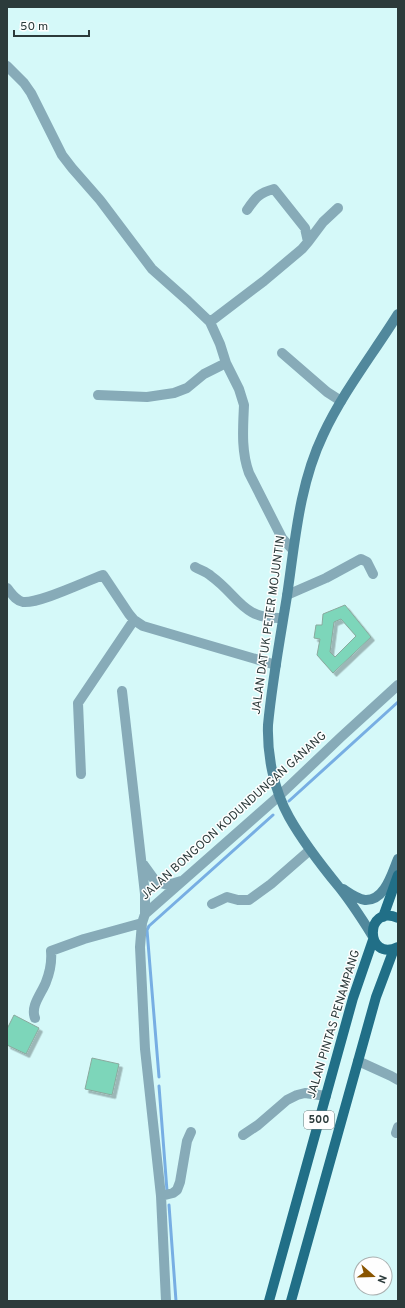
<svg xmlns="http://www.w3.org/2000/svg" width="405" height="1308" viewBox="0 0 405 1308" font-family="Overpass,sans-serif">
<defs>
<filter id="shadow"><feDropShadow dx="3.5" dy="3.5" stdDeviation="0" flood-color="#0004"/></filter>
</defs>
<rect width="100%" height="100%" fill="#d5f9f9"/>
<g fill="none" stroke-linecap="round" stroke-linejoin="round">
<path stroke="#77aee3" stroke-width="3" d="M289 801 398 702
M159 1077 147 930 149 926 273 815
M159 1086 167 1191
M169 1205 176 1301"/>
</g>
<path fill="#7dd6ba" stroke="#8aa99e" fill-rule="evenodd" filter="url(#shadow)" d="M345 605 371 637 333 673 317 655 320 639 314 638 316 625H322L323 614ZM341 619 356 636 335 657 330 652 334 622Z
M14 1015 39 1028 26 1054 7 1045V1029Z
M92 1058 119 1064 112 1095 85 1089Z"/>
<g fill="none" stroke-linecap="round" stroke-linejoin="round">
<path stroke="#87abb8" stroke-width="10" d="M7 66 24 83 31 93 62 155 72 168 100 200 152 269 188 301 210 322 220 344 226 363 239 389 244 405C243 428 241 451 249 473L282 538 292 549
M247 210C256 197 259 193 274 189L305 228 308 242
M210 322 264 281 302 249 308 242 323 222 338 208
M282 353 327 392 341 401
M98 395 147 397 174 393 187 388 204 374 226 363
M195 567C200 570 207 572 211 576 239 596 242 620 283 618
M7 588C12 594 15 600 23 602 39 604 86 581 103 575L129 614 134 620 143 626 276 665
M287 595 326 578 361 559 367 562 373 574
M122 691 145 894V914
M81 774 78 703 134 620
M143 864 156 882 168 885 181 881
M212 904 227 897 238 900H249L271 884 310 850
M35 1018C30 1006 42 993 46 982 50 972 52 962 51 951L84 939 142 923
M358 1061 391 1076 398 1080
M396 1133 398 1127
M243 1135 258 1125 287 1100 297 1095 305 1093 326 1096
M161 1196 173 1193 177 1190 180 1182 187 1141 191 1132
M166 1301 161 1196 145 1049 140 947 142 923 145 914 279 796 341 737 398 685"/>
<path stroke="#51889c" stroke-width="10" d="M343 889C349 893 357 899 365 900 385 901 392 873 398 859
M372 935C362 919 351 902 339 887 321 865 303 842 289 817 274 790 267 756 268 725 272 682 280 639 287 596 295 542 299 485 323 435 343 392 373 354 398 314"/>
<path stroke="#216f87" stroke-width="10" d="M383 917 398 875
M398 918C364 903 365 963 398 947
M269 1301 353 998 373 940
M291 1301 376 997 394 949"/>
</g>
<g text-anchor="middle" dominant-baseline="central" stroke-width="3" stroke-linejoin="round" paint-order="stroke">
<rect fill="#fefefe" stroke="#6b7676" stroke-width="1" x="304" y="1111" width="30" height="18" rx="3"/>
<g font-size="11" font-weight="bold" fill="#2c3b3b">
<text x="319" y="1120">500</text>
</g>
<g font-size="12" fill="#2c3b3b" stroke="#fefefe">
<text transform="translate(269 625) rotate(-82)">JALAN DATUK PETER MOJUNTIN</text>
<text transform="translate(234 816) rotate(-42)">JALAN BONGOON KODUNDUNGAN GANANG</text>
<text transform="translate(334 1024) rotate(-73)">JALAN PINTAS PENAMPANG</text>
</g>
</g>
<rect width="405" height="1308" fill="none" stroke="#2c3b3b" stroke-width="16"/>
<g transform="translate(373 1276) rotate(110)"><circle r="19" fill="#fefefe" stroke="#aab0b0"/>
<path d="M0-3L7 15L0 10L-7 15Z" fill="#895400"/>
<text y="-6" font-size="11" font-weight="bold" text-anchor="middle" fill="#2c3b3b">N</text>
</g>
<path d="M14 30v6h75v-6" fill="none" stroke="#2c3b3b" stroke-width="2"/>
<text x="20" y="30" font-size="12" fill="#2c3b3b" stroke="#fefefe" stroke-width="3" paint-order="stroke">50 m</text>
</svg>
